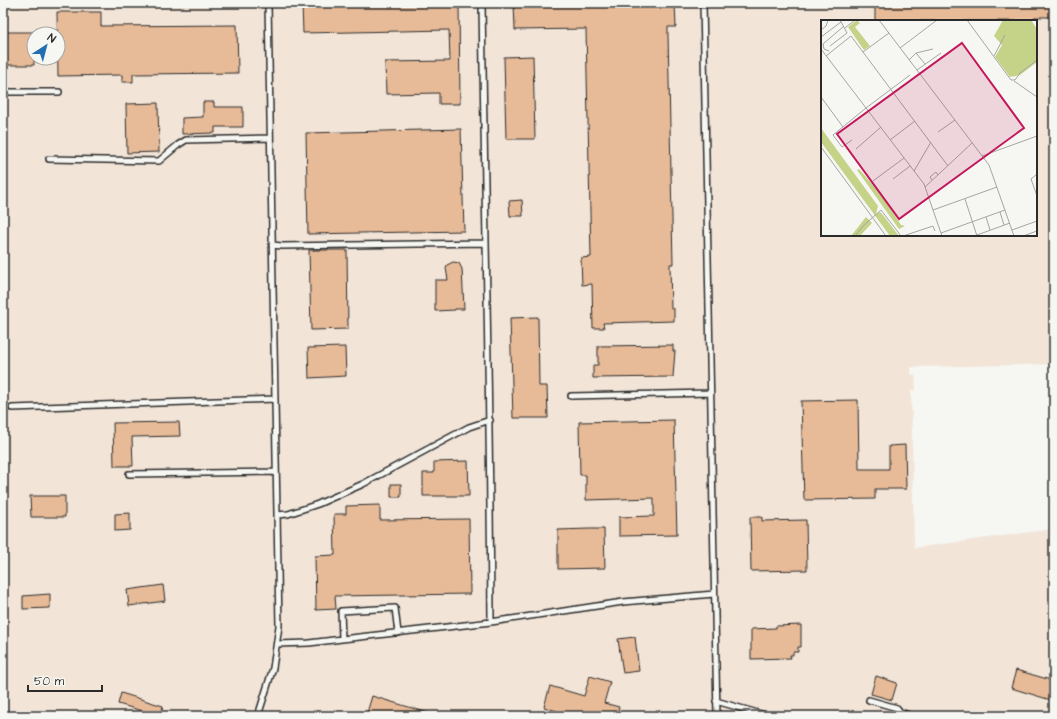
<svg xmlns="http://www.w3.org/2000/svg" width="1057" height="719" viewBox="0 0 1057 719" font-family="'Architects Daughter',sans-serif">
<rect width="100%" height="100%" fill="#f6f6f2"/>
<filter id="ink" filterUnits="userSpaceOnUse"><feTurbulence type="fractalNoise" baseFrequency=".025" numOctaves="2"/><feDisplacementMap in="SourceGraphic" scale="8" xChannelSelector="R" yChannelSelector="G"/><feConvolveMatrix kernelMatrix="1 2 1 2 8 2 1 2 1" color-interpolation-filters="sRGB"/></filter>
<g filter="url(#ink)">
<path fill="#f2e4d7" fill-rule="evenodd" d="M3 3H1054V364L911 367V374L915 375 916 390H911L914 548 1054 529V716H3ZM822 21H1036V235H822ZM34 34H58V58H34Z"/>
<path fill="#c4d387" stroke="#787f59" d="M3 497 5 509 4 648 3 661Z"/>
<path fill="#e8bb98" stroke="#2b2b2b" d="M302 3H459L460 104H439V93L386 94 385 62 450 61 449 30 303 33Z
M514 3H675L676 27H668V34L673 264H670L671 309H674V321L603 323 604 328H593L592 284 582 285 581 258 591 257 586 29 515 30Z
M875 3H1054V17H1034V21H875Z
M57 12H101V26L237 25 238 73 133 74V82H122V75L58 76Z
M3 32H34V65H3Z
M533 56 535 139H506L504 57Z
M203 102H214V107H243V127H215V133L182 134V118L203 117Z
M158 103 159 152 127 153 126 104Z
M461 129 464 231 308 234 306 133Z
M522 200 523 216H510L509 201Z
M309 250H347L348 329 311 330Z
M453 262 459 263 462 269 464 309H455V310L435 311V280H448L446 268 447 265Z
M538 317 539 386H547L548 418H513L510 318Z
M673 345V351H675L673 377 593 378V365H598V346Z
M345 347 346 376 309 378 308 348Z
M858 400 859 469H889V446L905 445 906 489H875V499L804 500 801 401Z
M674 420 677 535 619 536V517L654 516V498L586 500V475H580L579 422Z
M179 422 180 436 132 437 133 466H114L113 423Z
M468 461 469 496H423V473H434V462Z
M391 484H401V497H391Z
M30 496H65V517H31Z
M380 505V520L469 519 470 594 335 596 336 609 316 610 315 556 335 555 334 514H346V506Z
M130 513V530L115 531V514Z
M750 517H762V521L806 520 807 570 751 571Z
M589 529H604L605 568 558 569V530Z
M163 585 165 601 129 606 127 590Z
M50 594V608L23 609V596Z
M801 625V647H798V652H793V655H790L791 658 751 659V629L776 628V626Z
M635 637 639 671 623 673 618 639Z
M1016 670 1054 681V701L1011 688Z
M590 676 610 682 604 703 619 707 616 716H565L566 714 544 707 550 686 584 696Z
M876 676 897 683 892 700 871 694Z
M121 693 163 706 160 716 118 704Z
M372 696 432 714 431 716H366Z"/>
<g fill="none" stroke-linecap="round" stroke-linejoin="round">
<defs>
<path id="service" d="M482 3C485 209 490 416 491 622
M703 3 717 716
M3 92H59
M49 159 159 161 178 145 186 140 270 138
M272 245 282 246 485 243
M571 396 710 393
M12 408 275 399
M129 474 276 472
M277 515 288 514 318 504 363 484 469 427 490 420
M342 639 341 611 395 608 398 633
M277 644 309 643 342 639 491 622 623 602 714 594
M869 700 897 708 900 712 899 716
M716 701 768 716
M900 712 912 716
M258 716 273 668 279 626 268 3"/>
</defs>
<use href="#service" stroke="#2b2b2b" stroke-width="8"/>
<use href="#service" stroke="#f6f6f2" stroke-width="5"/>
</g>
</g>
<g transform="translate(821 20)">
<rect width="216" height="216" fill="#f6f6f2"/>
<path d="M36 0 39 3 34 7 49 26 43 30 27 7ZM182 0H210L216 9V42L199 55 189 57 174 37 181 25 173 16ZM0 108 57 186 55 194 59 192 62 195 78 216H69L0 122ZM38 149 60 174 80 205 84 206 78 209 36 150ZM45 197 51 203 39 216H30Z" fill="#c4d387"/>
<path fill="none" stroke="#a5a5a2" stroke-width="1" d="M58 0 168 145 193 216M146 0 190 60H194L199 53 216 40M24 8 34 0M0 10 5 6 7 0M0 17 20 2M9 26 26 13 19 0M79 28 116 0M0 29 45 88 12 115 21 127 31 120M8 31 3 29 2 24 23 6M42 32 68 13M95 33 112 29M5 36 30 16 127 146M173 36 184 15M88 40 95 33 104 44M96 50 120 33M89 55 45 88 103 164 121 216M193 61 216 77M0 77 22 107M117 112 134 100M69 120 94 101M0 127 65 216M35 129 60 107M161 136 216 116M93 151 110 122M216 154 210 159 216 176M72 159 89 146M111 160 109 157 115 152 117 155M52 161 83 138M104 167 151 123M144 179 156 216M112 190 176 167M179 192 183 205M165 197 169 210M191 210 216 201M120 213 184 190M156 215 189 203M34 216 42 206 60 190 80 216M82 216 112 206 114 211M202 216 216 211"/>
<path fill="#c2185b" fill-opacity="0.15" stroke="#c2185b" stroke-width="2" d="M141 23 203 108 78 199 16 114Z"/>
<rect width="216" height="216" fill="none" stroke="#2b2b2b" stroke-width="2"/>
</g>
<rect width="1057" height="719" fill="none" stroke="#f6f6f2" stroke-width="16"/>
<rect x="8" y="8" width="1041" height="703" fill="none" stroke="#2b2b2b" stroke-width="1.5" filter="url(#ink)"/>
<g transform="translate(46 46) rotate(36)"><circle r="19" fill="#f6f6f2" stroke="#a5a5a2"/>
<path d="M0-3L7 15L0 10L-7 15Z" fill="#1f6fb2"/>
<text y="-6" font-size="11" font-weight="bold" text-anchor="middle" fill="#2b2b2b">N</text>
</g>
<path d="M28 685v6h74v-6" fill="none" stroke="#2b2b2b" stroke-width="2"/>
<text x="34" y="685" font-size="12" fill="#2b2b2b" stroke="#f6f6f2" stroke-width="3" paint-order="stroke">50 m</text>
</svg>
